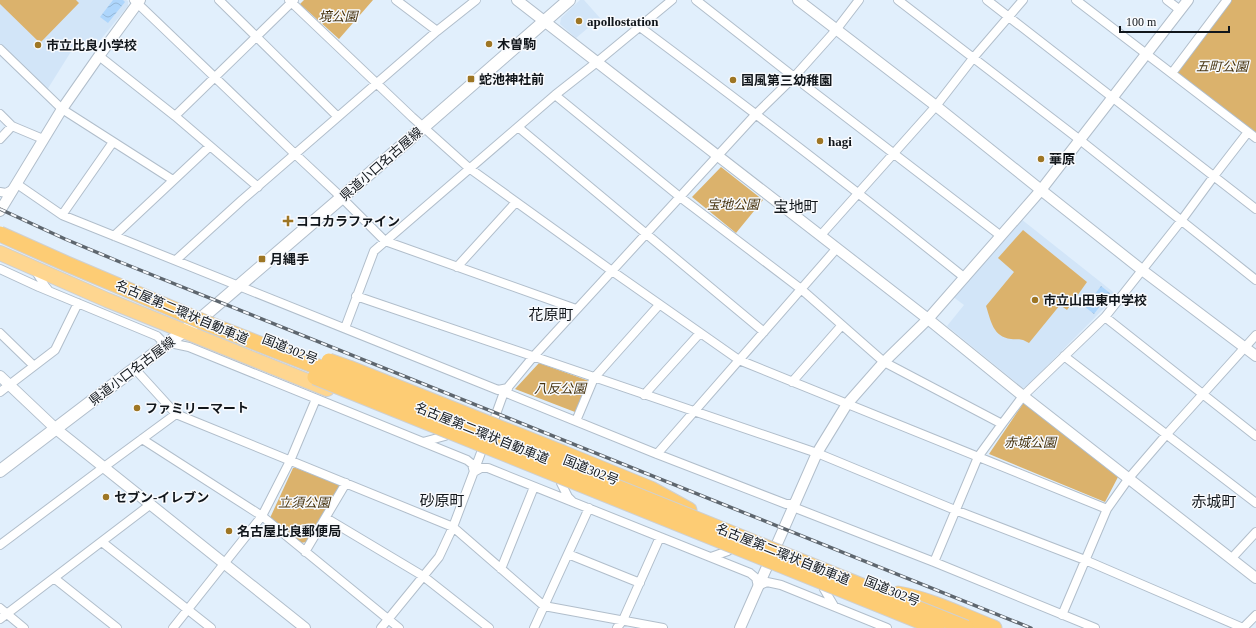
<svg xmlns="http://www.w3.org/2000/svg" width="1256" height="628" viewBox="0 0 1256 628" font-family="'Times New Roman','Noto Sans JP',serif">
<defs>
<pattern id="water-waves" width="16" height="10" patternUnits="userSpaceOnUse"><rect width="16" height="10" fill="#aed6fc"/><path d="M0 5q4-4 8 0t8 0" fill="none" stroke="#95b7d7"/></pattern>
</defs>
<rect width="100%" height="100%" fill="#e1effc"/>
<path fill="#d2e5f8" d="M0 0H126L128 1V6L92 50 77 42 47 90 0 44Z
M580 0H584L600 18 576 38 560 24 561 18Z
M1021 219 1117 295 1027 386 1023 388 947 326 964 305 952 296Z"/>
<path fill="#dbb26c" d="M0 0H76L79 3 40 43 0 4Z
M304 0H373L339 39 300 4Z
M1229 0H1256V136L1175 73Z
M721 167 763 200 736 233 692 197Z
M1023 230 1087 282 1067 310 1060 305 1029 343C1020 338 1021 340 1011 339 993 337 991 321 986 306L1014 272 998 258Z
M539 363 589 381 575 412 515 389Z
M1024 402 1118 477 1105 502 989 454Z
M293 468H296L339 485 340 489 307 542 300 543 270 518Z"/>
<path fill="url(#water-waves)" d="M113 0H123L125 2 108 23 100 17Z
M1101 286 1110 293 1094 314 1085 307Z"/>
<g fill="none" stroke-linecap="round" stroke-linejoin="round">
<defs>
<path id="minor" d="M134 0 295 154 341 197 385 241 576 309
M219 0 338 117
M289 0 412 117 469 168 612 271 739 360 1107 509
M396 0 437 31
M696 0 794 77 1001 236
M898 0 1080 140 1256 280
M987 0 1256 209
M1076 0 1256 138
M1167 0 1180 10
M640 27C750 109 858 192 965 278
M0 49 62 109 173 180
M99 56 175 116 258 187
M1172 73 1227 0
M555 95 680 197 801 289 884 362 1002 424
M0 114 12 126 43 139
M175 116 294 0
M518 127 764 332
M0 139 12 126
M17 184 62 215 498 390 508 388
M0 192 6 193 13 189
M62 215 113 142
M821 235 936 106 974 57 1023 0
M114 236 210 146
M176 260 242 200 437 31 476 0
M457 267 516 202
M0 269 39 287 157 336 161 340 162 348
M35 270 45 286 49 291
M356 296 817 453 955 510 1085 560 1243 628
M1105 317 1256 436
M345 328 374 251 555 95 597 62 672 0
M0 333 34 366
M170 343 189 347 467 460 472 464 474 472
M1064 356 1256 503
M135 369 176 414 453 527 544 606 663 628
M792 382 842 325
M0 392 55 350 78 303
M504 392 657 454 786 504H792L796 501
M644 395 700 333
M576 421 594 378 659 305
M491 428 504 392 533 357 756 114 794 77 836 30 859 0
M142 439 262 516 399 628
M423 442 445 436
M657 454 837 248
M474 472 481 468H488L750 573 756 578 758 586 767 582 781 585 887 628
M561 483 568 497 572 501
M793 507 934 562 1095 628
M326 518 423 576 489 628
M102 542 211 628
M0 545 104 467 176 414
M305 552 346 483
M568 554 640 583
M711 557 728 551
M1231 559 1256 532
M934 562 978 457 1002 424 1023 396 1105 317 1181 221 1214 176 1248 132
M501 569 534 487
M54 578 117 628
M824 589 834 606
M0 608 24 628
M1062 615 1107 509 1129 478 1166 435 1256 335
M0 619 151 504
M173 628 262 516 290 461 316 399
M381 628 439 557 453 527 485 442
M534 628 589 508
M617 628 623 620 660 537
M1243 628 1256 615"/>
<path id="tertiary" d="M517 0 928 319 1023 396 1256 578
M798 0 936 106 1041 190 1142 270 1256 356
M0 211 62 109 99 56 140 0
M0 376 56 429 305 628
M740 628 817 453 847 404 884 362 928 319 1041 190 1188 0"/>
<path id="secondary" d="M0 471 205 315 404 144 569 0"/>
<path id="trunk" d="M0 253 107 300 327 389"/>
<path id="motorway" d="M563 453 651 489 689 510
M898 594C932 600 963 616 994 628"/>
</defs>
<use href="#minor" stroke="#b1becb" stroke-width="10"/>
<use href="#tertiary" stroke="#b1becb" stroke-width="12"/>
<use href="#secondary" stroke="#b1becb" stroke-width="14"/>
<use href="#trunk" stroke="#cfd0d1" stroke-width="16"/>
<use href="#motorway" stroke="#cfd0d1" stroke-width="17"/>
<use href="#minor" stroke="#fff" stroke-width="8"/>
<use href="#tertiary" stroke="#fff" stroke-width="10"/>
<use href="#secondary" stroke="#fff" stroke-width="12"/>
<use href="#trunk" stroke="#fed690" stroke-width="14"/>
<use href="#motorway" stroke="#fdcc74" stroke-width="15"/>
<defs>
<path id="rail" d="M0 209 65 239 120 262 1031 628"/>
</defs>
<use href="#rail" stroke="#5e666e" stroke-width="3.5"/>
<use href="#rail" stroke="#f8fafd" stroke-width="2" stroke-dasharray="6" stroke-linecap="butt"/>
<defs>
<path id="motorway-bridge" d="M0 234 67 264 206 323 346 378 966 628
M329 361 349 368 563 453
M315 377 937 628"/>
</defs>
<use href="#motorway-bridge" stroke="#cfd0d1" stroke-width="17" stroke-linecap="butt"/>
<use href="#motorway-bridge" stroke="#fdcc74" stroke-width="15"/>
</g>
<g fill="#9e7624" stroke="#f8fafd" stroke-width="1.5">
<circle cx="579" cy="21" r="4"/>
<circle cx="489" cy="44" r="4"/>
<circle cx="38" cy="45" r="4"/>
<rect x="467" y="75" width="8" height="8" rx="2"/>
<circle cx="733" cy="80" r="4"/>
<circle cx="820" cy="141" r="4"/>
<circle cx="1041" cy="159" r="4"/>
<path d="M286 215h4v4h4v4h-4v4h-4v-4h-4v-4h4z"/>
<rect x="258" y="255" width="8" height="8" rx="2"/>
<circle cx="1035" cy="300" r="4"/>
<circle cx="137" cy="408" r="4"/>
<circle cx="106" cy="497" r="4"/>
<circle cx="229" cy="531" r="4"/>
</g>
<g text-anchor="middle" dominant-baseline="central" stroke-width="3" stroke-linejoin="round" paint-order="stroke">
<g font-size="13" font-style="italic" fill="#46330f" stroke="#f8fafd">
<text x="338" y="16">境公園</text>
<text x="1222" y="66">五町公園</text>
<text x="733" y="204">宝地公園</text>
<text x="560" y="388">八反公園</text>
<text x="1030" y="442">赤城公園</text>
<text x="304" y="502">立須公園</text>
</g>
<g font-size="13" font-weight="bold" fill="#11161b" stroke="#f8fafd" text-anchor="start">
<text x="587" y="21">apollostation</text>
<text x="497" y="44">木曽駒</text>
<text x="46" y="45">市立比良小学校</text>
<text x="479" y="79">蛇池神社前</text>
<text x="741" y="80">国風第三幼稚園</text>
<text x="828" y="141">hagi</text>
<text x="1049" y="159">華原</text>
<text x="296" y="221">ココカラファイン</text>
<text x="270" y="259">月縄手</text>
<text x="1043" y="300">市立山田東中学校</text>
<text x="145" y="408">ファミリーマート</text>
<text x="114" y="497">セブン-イレブン</text>
<text x="237" y="531">名古屋比良郵便局</text>
</g>
<g font-size="13" fill="#11161b" stroke="#f8fafd">
<text transform="translate(381 164) rotate(-41)">県道小口名古屋線</text>
<text transform="translate(182 312) rotate(23)">名古屋第二環状自動車道</text>
<text transform="translate(290 349) rotate(22)">国道302号</text>
<text transform="translate(132 371) rotate(-37)">県道小口名古屋線</text>
<text transform="translate(482 433) rotate(22)">名古屋第二環状自動車道</text>
<text transform="translate(591 470) rotate(22)">国道302号</text>
<text transform="translate(783 554) rotate(22)">名古屋第二環状自動車道</text>
<text transform="translate(892 591) rotate(22)">国道302号</text>
</g>
<g font-size="15" fill="#11161b" stroke="#f8fafd">
<text x="796" y="207">宝地町</text>
<text x="551" y="315">花原町</text>
<text x="442" y="501">砂原町</text>
<text x="1214" y="502">赤城町</text>
</g>
</g>
<path d="M1120 26v6h109v-6" fill="none" stroke="#11161b" stroke-width="2"/>
<text x="1126" y="26" font-size="12" fill="#11161b" stroke="#f8fafd" stroke-width="3" paint-order="stroke">100 m</text>
</svg>
